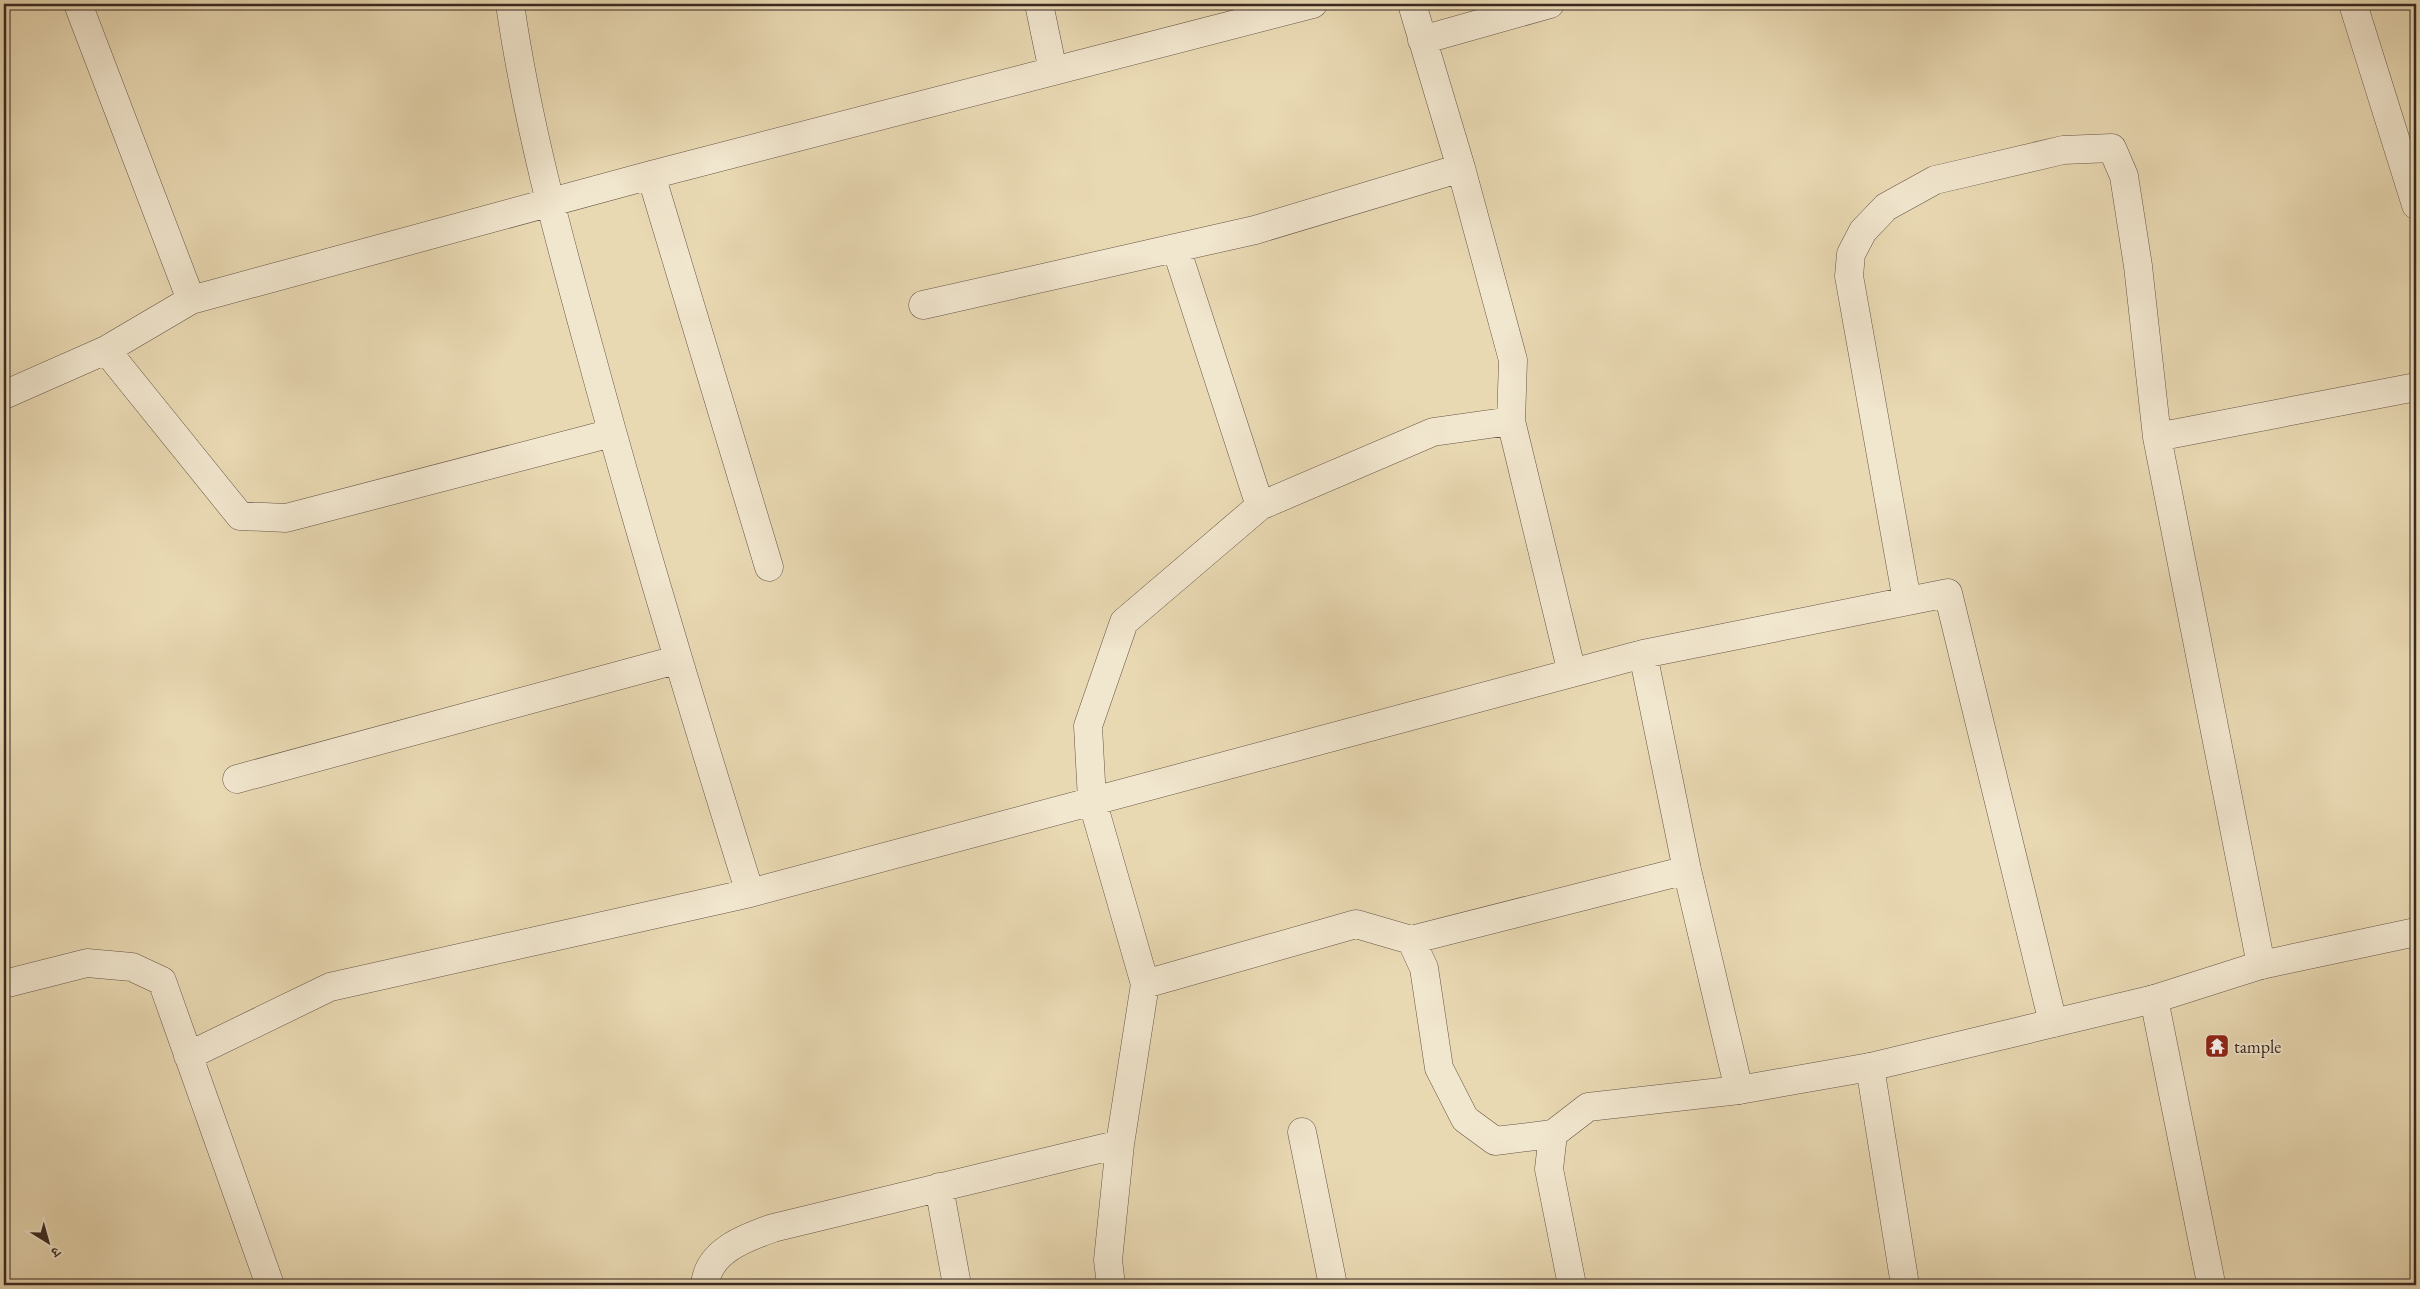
<svg xmlns="http://www.w3.org/2000/svg" width="2420" height="1289" viewBox="0 0 2420 1289" font-family="'EB Garamond','Noto Serif Devanagari',serif">
<rect width="100%" height="100%" fill="#e9d9b3"/>
<filter id="stains"><feTurbulence type="fractalNoise" baseFrequency=".004" numOctaves="4"/><feColorMatrix values="0 0 0 0 .2 0 0 0 0 .09 0 0 0 0 .02 0 0 0 .5 -.17"/></filter>
<radialGradient id="worn" r=".72"><stop offset=".6" stop-color="#630" stop-opacity="0"/><stop offset="1" stop-color="#630" stop-opacity=".3"/></radialGradient>
<g fill="none" stroke-linecap="round" stroke-linejoin="round">
<defs>
<path id="minor" d="M78 4 191 300
M510 4C527 123 559 239 591 355 640 536 694 714 750 893
M1039 4 1053 71
M1412 4 1461 168 1513 360 1511 421 1572 673
M2353 4 2416 205
M1422 40 1550 4
M651 175 769 567
M1176 248 1260 506
M923 305 1255 230 1461 168
M106 350 240 516 286 518 612 433
M4 395 106 350 191 300 651 175 1313 4
M2157 437 2416 387
M1907 601 1849 276 1851 254 1863 231 1886 207 1935 180 2063 150 2112 148 2124 176 2138 266 2157 437 2261 965
M1643 654 1687 870 1739 1090
M237 779 676 660
M1411 940 1687 870
M4 984 87 963 132 967 162 981 270 1285
M1145 984 1356 924 1411 940 1424 968 1439 1068 1465 1119 1495 1141 1553 1134
M2154 999 2210 1278
M188 1056 330 987 750 893 1643 654 1948 593 2053 1023
M1870 1067 1905 1285
M1302 1132 1333 1285
M939 1187 957 1285
M705 1285C708 1251 745 1238 773 1228L1120 1144
M1111 1285 1108 1260 1120 1144 1145 984 1092 800 1088 726 1124 622 1260 506 1433 432 1511 421"/>
<path id="tertiary" d="M1572 1285 1549 1169 1553 1134 1588 1107 1739 1090 1870 1067 2154 999 2261 965 2416 932"/>
</defs>
<use href="#minor" stroke="#655546" stroke-width="29"/>
<use href="#tertiary" stroke="#655546" stroke-width="29"/>
<use href="#minor" stroke="#f1e6ce" stroke-width="28"/>
<use href="#tertiary" stroke="#f1e6ce" stroke-width="28"/>
</g>
<defs>
<symbol id="temple-square" viewBox="-11 -11 22 22"><rect x="-9" y="-9" width="18" height="18" rx="4" fill="#8f2418" stroke="#f1e6ce"/><path d="M0-6L5-2H3V0L6.5 2.5H4V6H1.5V3h-3V6H-4V2.5H-6.5L-3 0V-2H-5Z" fill="#fff"/></symbol>
</defs>
<g fill-rule="evenodd">
<use href="#temple-square" x="2203" y="1032" width="28" height="28"/>
</g>
<g text-anchor="middle" dominant-baseline="central" stroke-width="4" stroke-linejoin="round" paint-order="stroke">
<g font-size="18" fill="#392922" stroke="#f1e6ce" text-anchor="start">
<text x="2234" y="1046">tample</text>
</g>
</g>
<rect width="2420" height="1289" fill="none" stroke="#e9d9b3" stroke-width="20"/>
<rect x="5" y="5" width="2410" height="1279" fill="none" stroke="#392922" stroke-width="2.5"/>
<rect x="10" y="10" width="2400" height="1269" fill="none" stroke="#392922"/>
<g transform="translate(48 1242) rotate(143)" stroke="#f1e6ce" stroke-width="4" paint-order="stroke">
<path d="M0-4L9 19L0 12L-9 19Z" fill="#392922"/>
<text y="-8" font-size="14" font-weight="bold" text-anchor="middle" fill="#392922">उ</text>
</g>
<rect width="100%" height="100%" filter="url(#stains)"/>
<rect width="100%" height="100%" fill="url(#worn)"/>
</svg>
